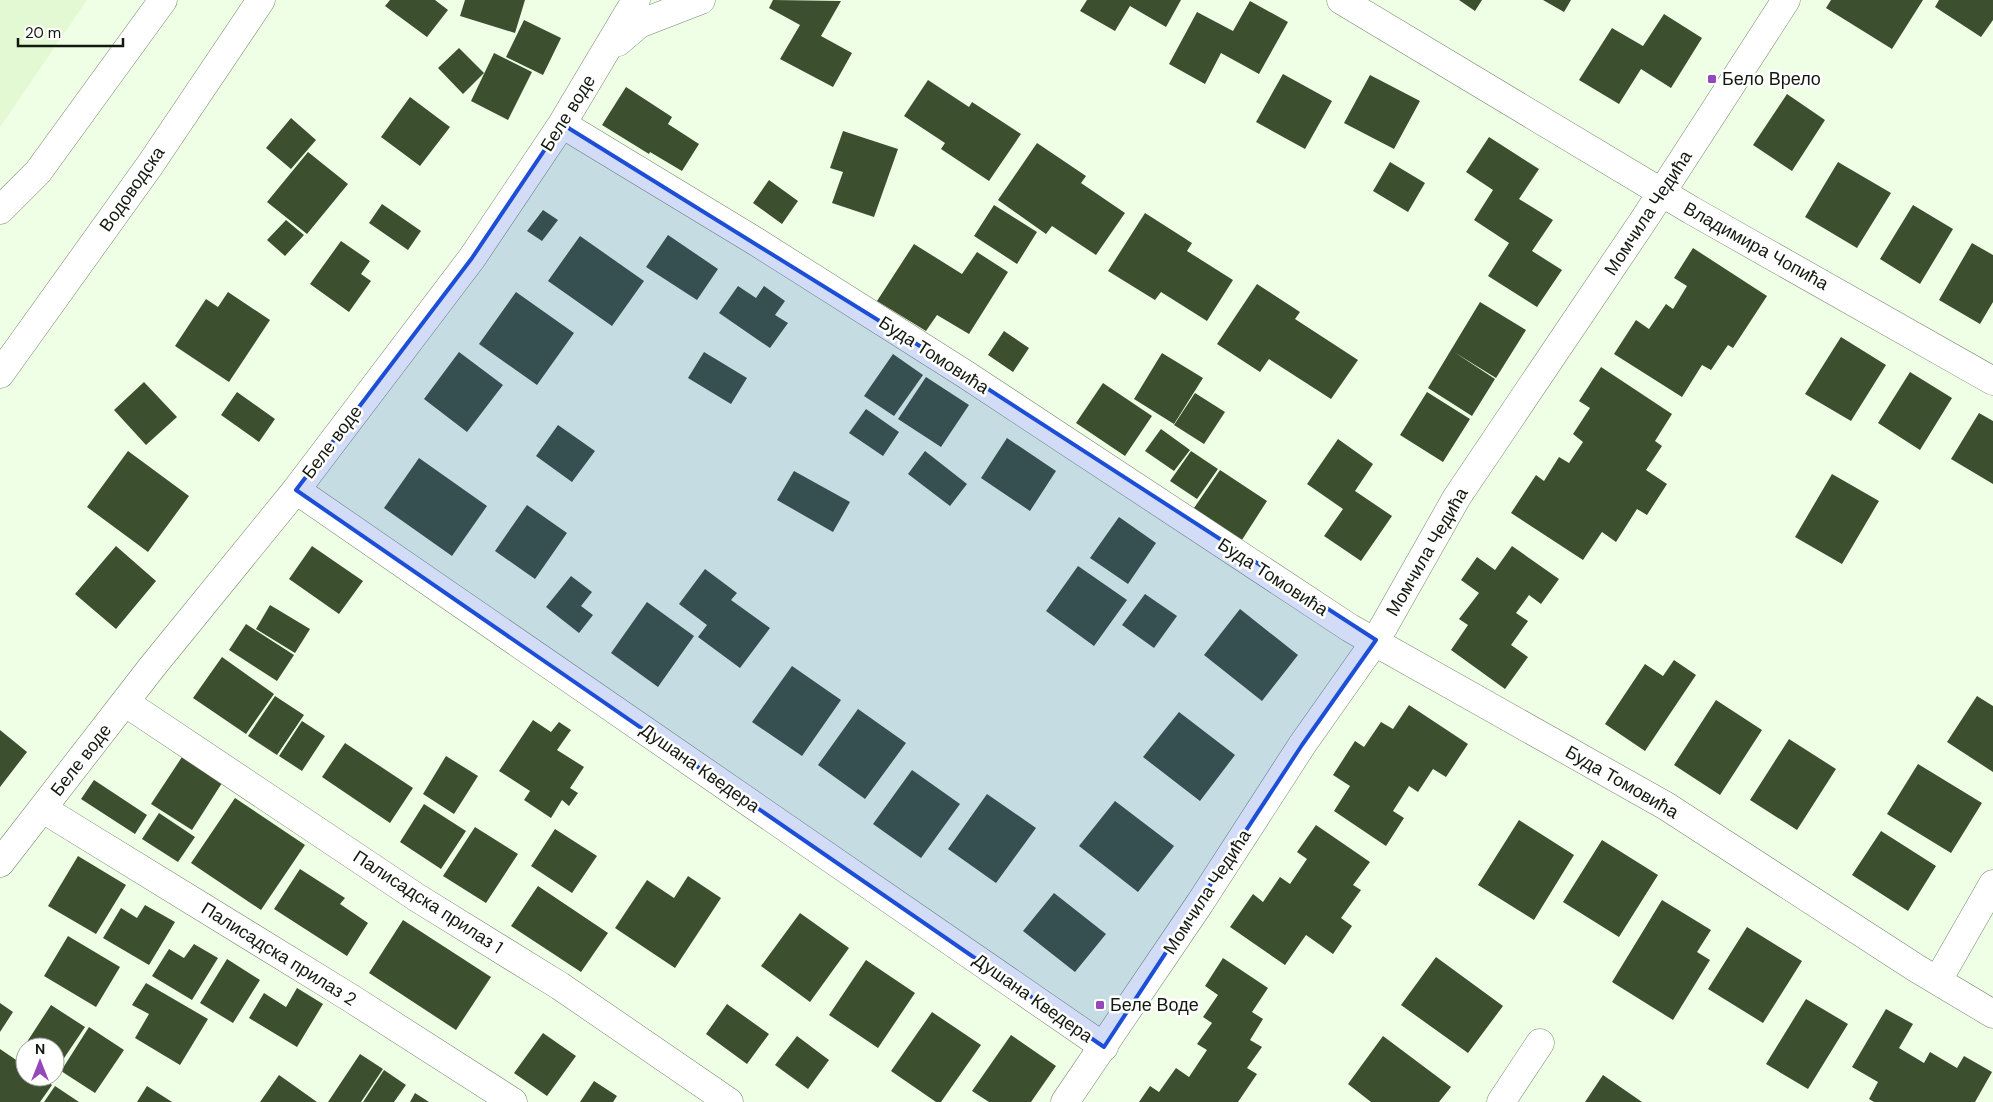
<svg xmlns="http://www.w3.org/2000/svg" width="1993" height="1102" viewBox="0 0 1993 1102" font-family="'DM Sans',sans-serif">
<rect width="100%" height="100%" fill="#efffe6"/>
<path fill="#e2f9d3" d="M0 0H87L0 127Z"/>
<path fill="#3c4f2f" d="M390 0H435L448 10 427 37 385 6Z
M465 0H525L515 33 460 16Z
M773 0 841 1 821 36 852 53 833 87 780 59 800 25 769 8Z
M1087 0H1181L1166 27 1130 6 1115 31 1080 11Z
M1459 0H1482L1475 11Z
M1543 0H1571L1564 12Z
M1831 0H1923L1892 49 1826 8Z
M1939 0H1993V20L1981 37 1935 7Z
M1250 1 1288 22 1259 74 1221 53 1205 84 1169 64 1197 12 1233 31Z
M1664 14 1702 38 1671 88 1641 69 1619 104 1579 80 1612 28 1643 46Z
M524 20 561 38 543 75 506 57Z
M459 48 484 73 463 94 438 68Z
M494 53 532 72 508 120 471 101Z
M1283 74 1332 101 1305 149 1256 122Z
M1370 75 1420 101 1394 149 1344 123Z
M928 80 969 107 972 102 1021 134 989 181 941 149 945 143 904 116Z
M626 87 672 117 668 124 699 144 682 171 650 152 649 154 602 125Z
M1787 94 1825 120 1792 171 1753 145Z
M410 97 450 127 420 166 381 137Z
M291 118 316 140 291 169 266 148Z
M843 131 898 149 874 217 832 203 843 172 830 168Z
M1489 137 1539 169 1519 199 1553 220 1532 251 1562 270 1537 307 1488 276 1509 243 1474 220 1493 190 1466 172Z
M1037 143 1086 176 1081 183 1125 213 1096 255 1052 226 1046 234 998 200Z
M308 152 348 184 307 234 267 202Z
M1390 162 1425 183 1408 212 1373 191Z
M1838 162 1891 193 1857 248 1805 217Z
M769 180 798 201 782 224 753 203Z
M382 204 421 231 408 250 369 223Z
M994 205 1037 232 1017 264 974 236Z
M1913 205 1953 229 1920 284 1880 259Z
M543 210 558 220 542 241 527 231Z
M1145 213 1192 243 1187 251 1233 280 1207 321 1161 292 1155 300 1108 271Z
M286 220 304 235 285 256 267 240Z
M668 235 718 269 697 300 646 267Z
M580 236 644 281 612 326 548 281Z
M341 241 370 261 361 274 371 281 349 312 310 284Z
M1972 243 1993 255V302L1980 324 1939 300Z
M914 244 962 274 977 252 1008 272 969 334 937 315 926 331 877 301Z
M1693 248 1767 296 1733 348 1728 345 1711 370 1702 365 1682 397 1614 354 1636 320 1649 329 1666 304 1673 309 1687 286 1674 278Z
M1257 284 1300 312 1295 319 1358 360 1331 399 1269 359 1260 372 1217 344Z
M738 286 756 298 764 286 785 301 775 315 788 323 770 348 719 313Z
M228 292 270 320 229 382 175 346 206 299 218 307Z
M516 292 574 333 537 385 479 344Z
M1480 302 1526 330 1496 378 1454 352 1495 379 1472 416 1428 388Z
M1004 331 1029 348 1013 372 988 355Z
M1841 337 1886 365 1851 421 1805 394Z
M459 352 503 385 467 432 424 399Z
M704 352 747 378 731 404 688 378Z
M1162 353 1203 378 1174 424 1134 399Z
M893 354 923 375 894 416 864 396Z
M1601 367 1672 414 1655 441 1662 446 1646 470 1667 484 1647 515 1637 509 1616 542 1602 532 1583 560 1511 513 1536 475 1544 481 1559 457 1569 463 1583 442 1573 434 1590 408 1579 401Z
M1910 372 1952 398 1920 450 1878 423Z
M926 377 969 405 941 447 898 419Z
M144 382 177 417 146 445 114 410Z
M1103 383 1152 416 1125 456 1076 423Z
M237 392 275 419 259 442 221 415Z
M1427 392 1470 419 1443 462 1400 435Z
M1195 393 1225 412 1204 444 1174 425Z
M866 409 899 432 883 456 849 433Z
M1979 413 1993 421V484L1951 459Z
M558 425 595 451 572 482 536 456Z
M1161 429 1190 450 1174 471 1145 451Z
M1007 438 1056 471 1030 511 981 478Z
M1338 439 1373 464 1355 491 1392 516 1361 561 1324 536 1343 509 1307 484Z
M128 451 189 496 148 552 87 507Z
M925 451 967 484 950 506 908 474Z
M1191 451 1218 469 1197 499 1170 481Z
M419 458 487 506 452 556 384 508Z
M1220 470 1267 501 1240 543 1192 511Z
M794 471 850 502 833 532 777 500Z
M1832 474 1879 501 1842 564 1795 537Z
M527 505 567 533 535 579 495 551Z
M1119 517 1156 543 1128 584 1090 558Z
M116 546 156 581 116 629 75 594Z
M312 546 363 581 339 614 289 579Z
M1512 546 1559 579 1541 604 1529 595 1516 613 1528 621 1511 645 1528 657 1505 689 1451 650 1468 625 1459 619 1479 593 1461 580 1477 557 1495 570Z
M1078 566 1127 600 1094 646 1046 611Z
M705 569 737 593 731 600 770 628 740 668 698 637 707 625 679 604Z
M571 576 592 592 581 606 593 615 579 633 546 607Z
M1145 594 1177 616 1154 648 1122 625Z
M647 602 694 636 658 687 611 653Z
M270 605 310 629 295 653 256 629Z
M1240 609 1298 655 1262 701 1204 655Z
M246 624 294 655 277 681 229 650Z
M222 657 274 694 246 734 193 698Z
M1674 660 1696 675 1645 751 1605 724 1645 664 1663 676Z
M792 666 841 700 802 756 752 722Z
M275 696 304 715 277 755 248 736Z
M1977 696 1993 706V772L1947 742Z
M1716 700 1762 730 1720 795 1674 765Z
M1409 705 1468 744 1446 777 1433 769 1418 792 1409 786 1393 811 1404 818 1386 846 1334 811 1350 786 1333 775 1355 741 1364 747 1381 722 1393 729Z
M858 709 906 743 865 799 818 765Z
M1179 712 1235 755 1200 801 1143 757Z
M533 720 551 732 559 722 571 730 557 750 584 767 570 788 578 793 569 806 562 800 551 818 524 800 530 791 499 771Z
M302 721 325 736 302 771 279 756Z
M0 730 27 752 0 787Z
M1789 739 1836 769 1797 830 1750 800Z
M345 743 413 788 390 823 322 777Z
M446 756 478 776 454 814 423 794Z
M182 757 222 783 192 830 151 804Z
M1918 764 1982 803 1951 853 1887 814Z
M912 770 960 804 921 858 873 824Z
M94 780 147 815 135 834 81 799Z
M987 794 1036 828 996 883 948 849Z
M235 798 305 845 261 910 191 863Z
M1115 801 1174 846 1138 892 1079 846Z
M424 804 466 831 441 869 400 842Z
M159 813 195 837 178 862 142 839Z
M1519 820 1574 855 1534 920 1478 885Z
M1316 825 1370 862 1353 885 1361 890 1341 918 1352 926 1333 954 1306 935 1285 965 1230 927 1253 894 1263 902 1280 877 1290 884 1307 859 1297 852Z
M475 827 518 854 486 903 443 876Z
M555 829 597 856 572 893 531 866Z
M1881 831 1936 866 1908 911 1852 875Z
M1602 840 1658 875 1619 937 1563 902Z
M78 856 126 885 96 934 48 906Z
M300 869 345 898 340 904 368 923 347 956 274 909Z
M688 876 721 898 675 968 615 928 647 880 674 898Z
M538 886 608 933 581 972 511 926Z
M1054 893 1106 934 1075 972 1023 931Z
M1662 900 1711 930 1697 952 1710 960 1673 1020 1612 982Z
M145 905 175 922 149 965 103 938 121 908 137 918Z
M800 913 849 948 810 1002 761 966Z
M403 920 491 977 456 1030 369 973Z
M1747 927 1802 961 1763 1023 1708 989Z
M68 936 120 967 96 1007 44 976Z
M194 944 218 958 192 1000 152 976 169 949 184 958Z
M1436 957 1503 1006 1468 1053 1401 1005Z
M1223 958 1268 988 1252 1012 1263 1019 1250 1040 1262 1047 1247 1068 1257 1074 1238 1102H1139L1150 1086 1159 1092 1176 1068 1189 1077 1207 1050 1197 1044 1212 1023 1203 1017 1218 995 1205 986Z
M227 959 260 980 233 1023 200 1003Z
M866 960 915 993 878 1048 829 1015Z
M146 983 208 1019 180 1065 135 1038 149 1014 132 1005Z
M297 988 323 1004 297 1047 249 1018 264 993 286 1007Z
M1806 999 1848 1024 1808 1089 1766 1064Z
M0 1003 13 1012 0 1032Z
M727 1004 769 1034 747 1064 706 1034Z
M51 1005 85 1027 56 1070 55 1047H25V1049L23 1048Z
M1886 1009 1913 1024 1899 1048 1924 1063 1930 1052 1957 1068 1964 1056 1992 1072 1975 1102H1874L1869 1099 1878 1082 1852 1067Z
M932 1012 981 1045 941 1102H936L891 1071Z
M89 1027 124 1050 95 1093 61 1071Z
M543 1033 576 1056 547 1096 514 1073Z
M1011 1035 1056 1066 1031 1102H989L972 1091Z
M797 1036 829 1060 808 1089 775 1065Z
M1383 1036 1451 1087 1439 1102H1371L1348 1084Z
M0 1049 25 1066V1077H41L52 1085 40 1102H0Z
M360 1054 383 1069 361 1102H328Z
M384 1070 406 1085 394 1102H363Z
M279 1075 317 1102H260Z
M1603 1075 1642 1102H1585Z
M594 1081 617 1096 613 1102H580Z
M55 1086 79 1102H44Z
M147 1086 172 1102H137Z
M415 1093 429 1102H410Z"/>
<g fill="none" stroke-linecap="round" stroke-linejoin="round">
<defs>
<path id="minor" d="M1341 0 1691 210 1993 381
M618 42 639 24 701 0
M562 124 755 241 965 374 1350 628 1666 806 1916 968 1993 1014
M0 210 38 172 163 0
M296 490 1104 1047
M126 703 416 897 560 986 729 1102
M43 809 349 997 513 1102
M0 863 152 667 296 490 472 258 562 124 636 0
M1938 980 1993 884
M1501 1102 1540 1043"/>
<path id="tertiary" d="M1065 1102 1200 903 1302 745 1376 640 1457 497 1645 218 1786 0"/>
<path id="secondary" d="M0 374 150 165 261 0"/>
</defs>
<use href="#minor" stroke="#77886c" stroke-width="29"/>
<use href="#tertiary" stroke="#77886c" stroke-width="29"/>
<use href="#secondary" stroke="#77886c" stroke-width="29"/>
<use href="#minor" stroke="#fff" stroke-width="28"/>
<use href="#tertiary" stroke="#fff" stroke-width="28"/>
<use href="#secondary" stroke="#fff" stroke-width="28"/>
</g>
<path fill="#1d4ed8" fill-opacity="0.2" stroke="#1d4ed8" stroke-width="4" stroke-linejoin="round" d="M562 124 965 374 1376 640 1302 745 1104 1047 296 490 472 258Z"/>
<g fill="#9448b9" stroke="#fff" stroke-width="2">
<rect x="1707" y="74" width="10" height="10" rx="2.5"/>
<rect x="1095" y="1000" width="10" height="10" rx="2.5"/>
</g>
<g text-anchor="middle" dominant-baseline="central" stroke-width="5" stroke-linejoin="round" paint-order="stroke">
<g font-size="18" fill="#12190e" stroke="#fff" text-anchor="start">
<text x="1722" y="79">Бело Врело</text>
<text x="1110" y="1005">Беле Воде</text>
</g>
<g font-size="18" fill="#12190e" stroke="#fff">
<text transform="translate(568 113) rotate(-58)">Беле воде</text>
<text transform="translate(132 189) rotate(-55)">Водоводска</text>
<text transform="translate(1648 213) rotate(-57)">Момчила Чедића</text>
<text transform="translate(1756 246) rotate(29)">Владимира Чопића</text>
<text transform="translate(934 355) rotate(33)">Буда Томовића</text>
<text transform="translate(332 442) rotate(-53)">Беле воде</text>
<text transform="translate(1427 552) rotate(-60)">Момчила Чедића</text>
<text transform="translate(1273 577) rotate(33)">Буда Томовића</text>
<text transform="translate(81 760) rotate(-52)">Беле воде</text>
<text transform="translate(700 768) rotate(35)">Душана Кведера</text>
<text transform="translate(1622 782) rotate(30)">Буда Томовића</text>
<text transform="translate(1207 892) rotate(-57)">Момчила Чедића</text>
<text transform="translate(428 902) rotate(33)">Палисадска прилаз 1</text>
<text transform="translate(279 954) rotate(32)">Палисадска прилаз 2</text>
<text transform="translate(1033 998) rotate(35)">Душана Кведера</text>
</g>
</g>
<g transform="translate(40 1062)"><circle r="24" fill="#ffffff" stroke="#a0a39f"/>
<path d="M0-4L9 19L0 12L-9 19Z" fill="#9448b9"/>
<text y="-8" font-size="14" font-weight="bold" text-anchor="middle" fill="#12190e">N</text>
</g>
<path d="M18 38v8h105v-8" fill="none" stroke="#12190e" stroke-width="2.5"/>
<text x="25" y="38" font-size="15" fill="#12190e" stroke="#ffffff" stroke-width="4" paint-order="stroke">20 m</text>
</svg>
